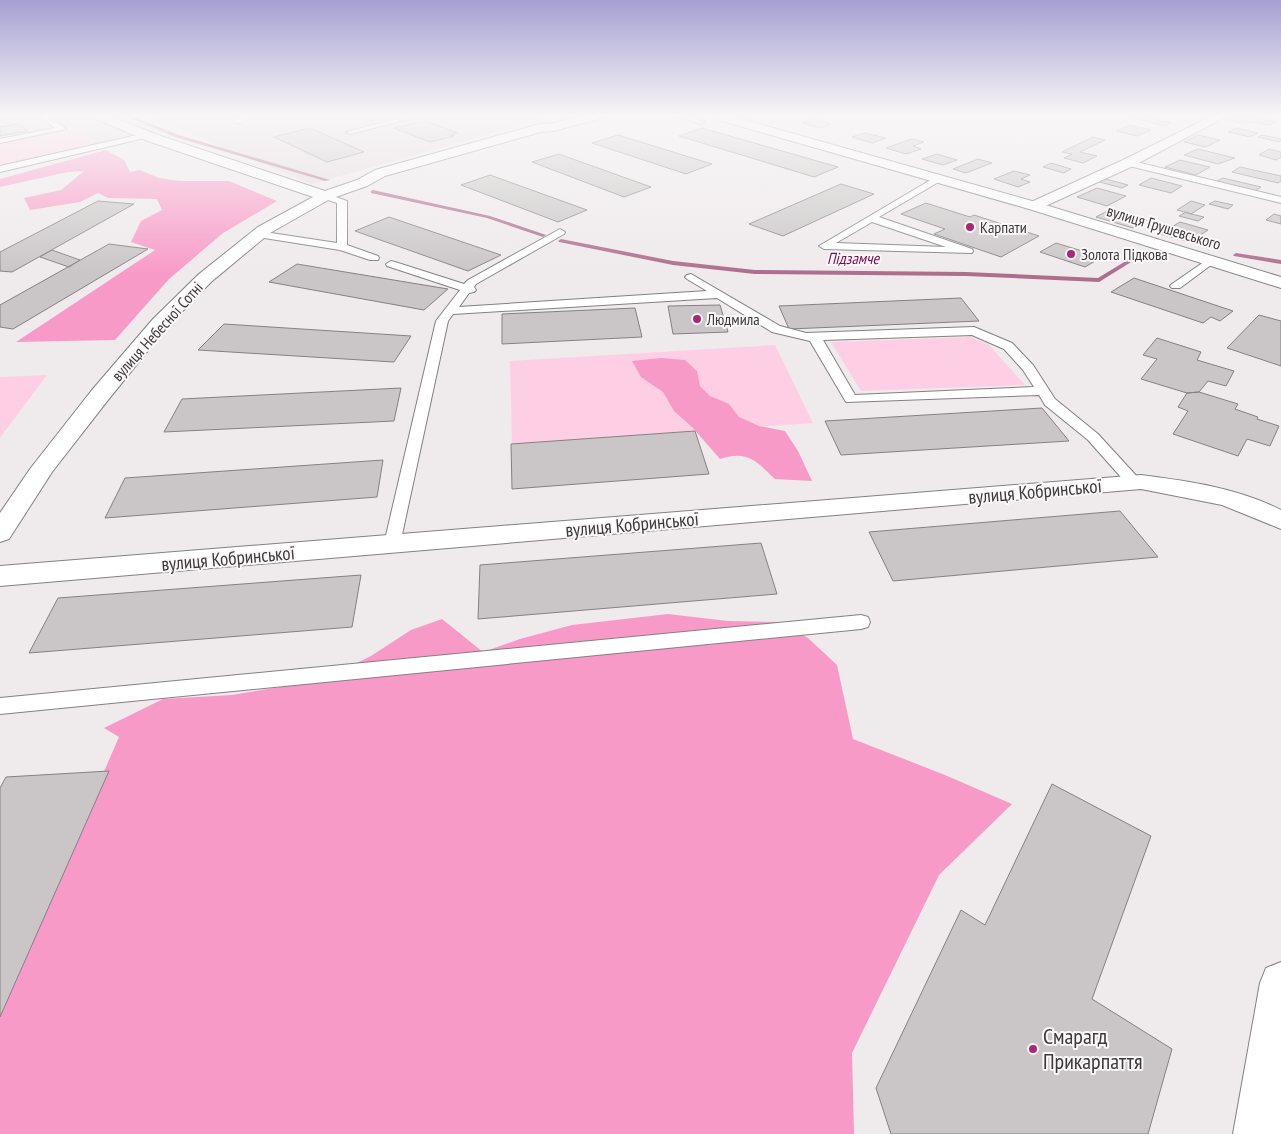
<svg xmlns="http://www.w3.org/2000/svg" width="1281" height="1134" viewBox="0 0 1281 1134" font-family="'PT Sans Narrow',sans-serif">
<rect width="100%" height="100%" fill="#efeaec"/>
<path fill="#e6dadf" d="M0 116H92L138 137 0 173Z
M147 116H553L312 184Z"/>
<path fill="#fecfe4" d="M77 127 105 148 0 170V142Z
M970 337 988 344 1025 385 861 391 831 342Z
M775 345 813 423 512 444 510 361Z
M47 375 0 438V377Z"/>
<path fill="#f89ac7" d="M106 150 124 160 130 172 140 170 159 178 180 181H229L277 201 223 233 169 279 115 340 16 342 155 250 131 242 141 221 162 210 157 199 108 198 98 193 80 202 30 210 24 198 61 190 84 171 68 172 0 187V179Z
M661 358 685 360 697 371 700 386 710 396 729 404 739 417 759 426 785 431 798 451 812 481 775 479C756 461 748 450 720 459L692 427 674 411 663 392 641 377 632 361Z
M668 614 728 621 782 622 808 638 837 665 853 739 945 775 1012 804 939 875 852 1053 854 1134H0V1009L119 737 104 728 163 699 232 695 322 680 371 656 411 630 442 619 483 652 520 639 572 625Z"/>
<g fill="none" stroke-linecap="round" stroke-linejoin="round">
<path fill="#ae6d8d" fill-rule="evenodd" d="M126 116H131L179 135 330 180 325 181 175 137Z
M373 190 490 216 546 235 543 237 487 218 371 193V191Z
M561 239 673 261 755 270 966 272 1098 278 1139 253 1144 254 1099 282 966 276 755 274 673 265 559 242 558 241Z
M1236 253 1281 260V264L1234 256 1233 255Z"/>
</g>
<path fill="#cac6c7" stroke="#858183" d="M357 116H395L372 121Z
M1140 116 1171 123 1165 126 1133 118Z
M1232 116H1245L1276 122 1269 125 1252 122 1246 124 1224 119Z
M814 119 831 124 820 128 802 123Z
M426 121 457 133 451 135 454 136 430 142 394 128Z
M19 124 28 131 0 136V127Z
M1130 125 1151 130 1137 136 1116 131Z
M310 128 364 152 327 162 274 137Z
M702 128 838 167 814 177 679 136Z
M1236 128 1258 133 1250 137 1228 132Z
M865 133 886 138 872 143 852 137Z
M618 135 712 164 686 174 592 143Z
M1198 135 1220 140 1206 147 1184 142Z
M1262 135 1281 139V140L1279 142 1258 137Z
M1093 137 1105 140 1080 152 1097 156 1083 163 1064 158 1072 154 1062 152Z
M912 139 924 142 913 146 921 149 906 154 886 148Z
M1198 149 1235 158 1218 164 1184 155Z
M1269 149 1281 152V157L1276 160 1259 155Z
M559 154 651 187 624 197 532 162Z
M937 154 957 160 943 165 922 159Z
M978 159 992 163 966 173 953 169Z
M1180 160 1210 167 1196 175 1165 167Z
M1051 163 1071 169 1064 173 1043 167Z
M1240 167 1281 176V181L1278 183 1232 172Z
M1014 171 1030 175 1021 179 1030 182 1018 187 994 179Z
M490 175 587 210 558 222 461 185Z
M1102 178 1128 185 1122 188 1096 181Z
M1151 178 1182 186 1171 193 1139 185Z
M1223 178 1261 187 1253 192 1215 182Z
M841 184 874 194 783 236 749 224Z
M1097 188 1126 196 1107 206 1077 197Z
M98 201 134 204 12 272 0 271V252Z
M1191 201 1205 205 1191 214 1177 210Z
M1215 201 1233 205 1228 209 1209 204Z
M926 203 970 217 974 215 1039 236 1001 257 934 234 945 229 901 214Z
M1111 209 1147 220 1133 228 1096 217Z
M1186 212 1191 214 1204 217 1198 221 1179 216Z
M1274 214 1281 216V224L1266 220Z
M389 217 501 255 468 271 355 231Z
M1180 222 1208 230 1189 242 1160 234Z
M1056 243 1102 257 1085 267 1040 252Z
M109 244 148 249 13 329 0 327V305Z
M52 250 80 260 69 267 40 257Z
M297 264 448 289 424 310 269 282Z
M1134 278 1233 311 1220 321 1211 317 1203 323 1111 292Z
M961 298 979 321 789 329 779 306Z
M720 305 728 332 673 334 668 306Z
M635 308 642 337 502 344V314Z
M1259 315 1281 321V366L1227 348Z
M224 324 411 336 394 362 198 350Z
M1157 338 1201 352 1197 360 1234 371 1226 386 1208 381 1199 392 1187 393 1141 379 1157 359 1143 355Z
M401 388 394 421 164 432 182 399Z
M1199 392 1238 404 1235 409 1258 417 1257 419 1279 426 1270 446 1247 439 1238 456 1173 434 1188 411 1178 407 1187 393Z
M1042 408 1069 441 841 455 825 421Z
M695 431 709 474 512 489 511 444Z
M383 460 377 497 105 518 125 478Z
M1120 511 1158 557 893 581 869 532Z
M761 543 777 594 478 619 480 565Z
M361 575 352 627 29 653 58 598Z
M109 771 0 1017V788L6 777Z
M1052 784 1151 836 1092 999 1172 1049 1148 1134H891L876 1088 961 910 985 925Z"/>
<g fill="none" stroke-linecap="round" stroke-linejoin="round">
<defs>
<path id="lane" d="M39 116H48L66 129 0 143V139L55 128Z
M243 116H253L241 123H235V119Z
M408 116H420L350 134 346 132Z
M675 116H686L705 122 701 124Z
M146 133 150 135 149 137 0 172V166Z
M1128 160 1281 197V203L1125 165V161Z
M939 175 943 178 942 180 879 217 972 249 973 251 972 253 824 249 819 246ZM872 222 946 247 836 243Z
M325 193 347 201V245L378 256 379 258 378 260H370L340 250 258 237 253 234 258 231 337 243V203L322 198 320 196Z
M560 229 565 232 564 234 476 284 474 287 476 290 474 292 469 293 459 307 707 291 687 279 685 277 687 275 691 274 780 326 806 333 974 327 1012 343 1033 365 1055 399 1098 434 1142 482 1140 485H1128L1088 440 1045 405 1039 395 846 402 810 341 772 332 717 298 453 314 448 321 400 544 398 548 392 550 386 548 384 544 436 321 460 290 387 266 386 264 391 261 395 262 464 284 468 280ZM972 335 1004 349 1023 370 1034 387 855 395 823 340Z
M1211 257 1216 260 1215 262 1180 288H1172L1170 286 1172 284Z
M861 615 868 617 870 622 868 627 861 629 0 714V698Z"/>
<path id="street" d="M94 116H110L158 135 325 191 357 180 375 170 540 124 553 123 582 116H601L599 119 553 131 541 132 385 176 367 186 330 199 270 233 211 282 167 327 108 400 52 472 9 539 0 542V513L30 469 92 390 153 319 199 274 258 227 313 197 148 141 96 119Z
M1212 116H1227L1133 166 1039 209H1029L1026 206 1029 203 1123 160Z
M1141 475C1188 481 1238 488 1281 510V529L1222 505 1141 489 0 586V566Z
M1281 962V1134H1233L1260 983 1266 968Z"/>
<path id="secondary" d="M713 116H731L1039 203 1281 277V288L1029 209 715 119Z"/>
</defs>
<use href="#lane" stroke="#838081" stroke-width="2"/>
<use href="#street" stroke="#838081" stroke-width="2"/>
<use href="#secondary" stroke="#838081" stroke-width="2"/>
<use href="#lane" fill="#fff" fill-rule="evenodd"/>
<use href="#street" fill="#fff" fill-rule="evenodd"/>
<use href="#secondary" fill="#fff" fill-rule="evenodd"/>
</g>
<linearGradient id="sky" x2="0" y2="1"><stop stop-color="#a5a0d2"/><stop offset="0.42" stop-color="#f8f6f6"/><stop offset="1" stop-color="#f8f6f6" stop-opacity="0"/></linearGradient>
<rect width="1281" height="274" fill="url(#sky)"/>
<g fill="#aa2773" stroke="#fcf8f9" stroke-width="2">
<circle cx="970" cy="227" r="5"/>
<circle cx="1071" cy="254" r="5"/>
<circle cx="697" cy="319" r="5"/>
<circle cx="1033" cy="1049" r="5"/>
</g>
<g text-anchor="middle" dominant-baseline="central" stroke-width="4" stroke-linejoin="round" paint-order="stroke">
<g font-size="16" fill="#3b393a" stroke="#fcf8f9" text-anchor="start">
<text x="980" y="227">Карпати</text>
<text x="1081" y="254">Золота Підкова</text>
<text x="707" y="319">Людмила</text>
</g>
<g font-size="16" fill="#3b393a" stroke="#fcf8f9">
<text transform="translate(1164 227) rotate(17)">вулиця Грушевського</text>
<text transform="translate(157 331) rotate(-48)">вулиця Небесної Сотні</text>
</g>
<g font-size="16" font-style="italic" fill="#7d0b51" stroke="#fcf8f9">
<text x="853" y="258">Підзамче</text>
</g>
<g font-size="19" fill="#3b393a" stroke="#fcf8f9">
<text transform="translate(1035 491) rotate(-5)">вулиця Кобринської</text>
<text transform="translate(632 524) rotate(-5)">вулиця Кобринської</text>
<text transform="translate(228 558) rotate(-5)">вулиця Кобринської</text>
</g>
<g font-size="22" fill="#3b393a" stroke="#fcf8f9" text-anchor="start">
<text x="1043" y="1036">Смарагд<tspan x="1043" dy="25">Прикарпаття</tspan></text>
</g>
</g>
</svg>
